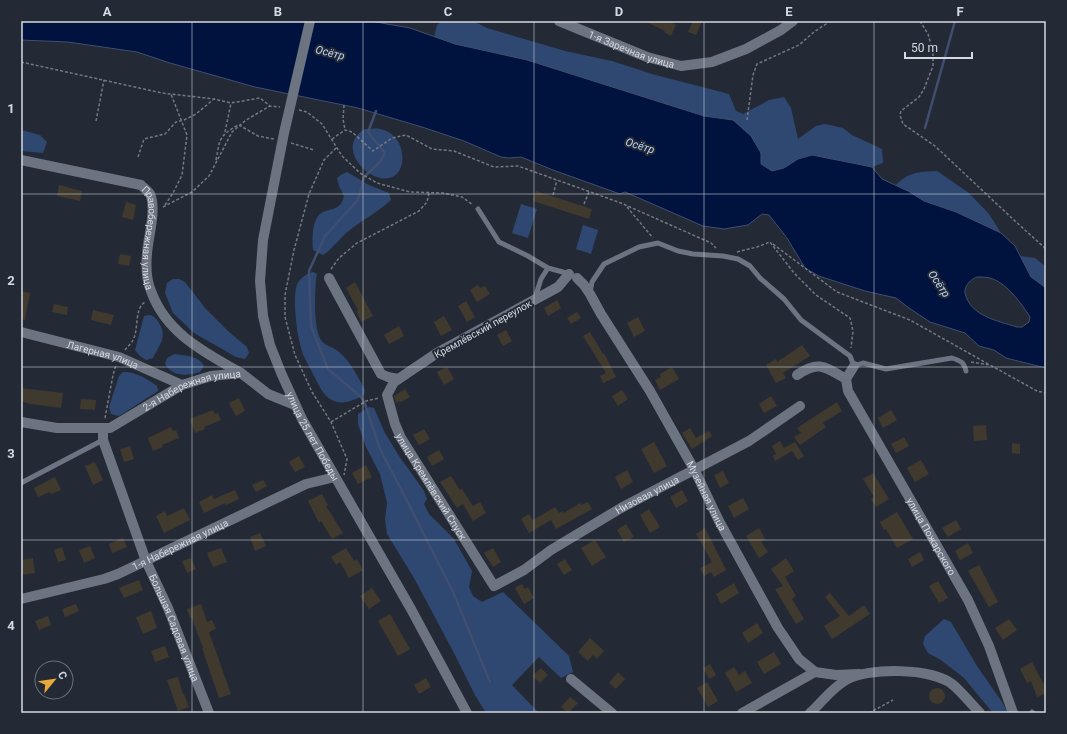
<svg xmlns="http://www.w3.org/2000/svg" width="1067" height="734" viewBox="0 0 1067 734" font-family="Roboto,sans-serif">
<rect width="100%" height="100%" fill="#242a35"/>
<path fill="#2e4872" d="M442 21H473L487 28 565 51 612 61 652 74 729 94 736 111 743 114 769 100 784 97 791 108 798 139 816 126 825 124 843 128 852 135 882 149 883 163 872 167 812 155 798 159 784 168 772 171 761 164V153L733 120 704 116 527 60 455 44 434 37 437 25Z
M365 129C370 129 376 128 380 129 398 132 406 152 401 167 388 201 327 151 365 129Z
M21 130 40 135 47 142 43 153 21 151Z
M937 171 969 193 989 214 1001 233 956 212 923 201 908 191 895 186C908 172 918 172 937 171Z
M347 172 369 185 389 193 391 200C378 212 364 219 350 230 340 237 334 248 323 255L313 250C312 240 312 225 318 216 327 206 340 214 344 196L339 186 337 178 341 175Z
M521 204 537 209 528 238 512 233Z
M583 225 598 230 591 254 576 249Z
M1020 256 1035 258 1046 267V288L1031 277Z
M313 272 317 274 316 279C315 295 313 326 321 340 326 347 334 347 339 352 351 362 358 377 365 390L364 395C354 400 343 406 332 400 323 396 319 385 314 376 311 369 306 362 303 354 297 339 293 304 296 288 298 279 306 274 313 272Z
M173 279H179L185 282 205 308 228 331 247 347 249 353 245 359 236 357 194 333 173 313 165 293 167 283Z
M150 315C155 317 156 318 159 323 168 337 159 345 153 358L146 360 140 356 135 350 144 316Z
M175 354C186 356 198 355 204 366L200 372C186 376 173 377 165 364L167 358Z
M123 372C134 371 148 379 157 386L158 391 119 416 111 414 109 407 119 376Z
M369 407 374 408 385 433 399 456 424 491 427 499 424 504 429 514 454 539 472 571 469 587 473 596 482 602 503 592 569 656 573 672 561 678 539 657 512 685 539 713H486L475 695 454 653 414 578 387 534 385 519 387 503 380 474 366 447 358 424V414Z
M944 619 951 622 977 666 1002 702 1008 713H993L964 678 941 660 928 653 923 644 925 636Z"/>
<path fill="#00123e" stroke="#404e6f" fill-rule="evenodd" d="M21 21H370L410 28 455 44 527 60 704 116 733 120 751 136 761 153V164L772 171 784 168 798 159 812 155 872 167 882 179 908 191 924 201 956 212 1001 233 1015 246 1031 277 1046 288V368L1006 358 994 350 979 346 965 333 930 322 909 308 896 298 865 291 819 276 805 268 787 238 769 215 762 214 748 225 724 229 703 226 625 192 620 194 553 170 521 157 509 158 501 157 464 141 422 127 358 108 255 87 170 63 137 52 68 42 21 40ZM977 277C982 277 988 277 993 279 1007 284 1022 304 1030 317L1029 322 1022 327H1017C998 321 970 316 965 293 964 286 971 279 977 277Z"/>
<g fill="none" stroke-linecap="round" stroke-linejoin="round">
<path stroke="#404e6f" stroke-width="2.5" d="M376 111 368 132 385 153 380 162 364 177 358 200 325 236 309 271 311 326 328 369 361 397 365 404 380 449 401 489 453 592 490 682
M925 128 955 21"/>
</g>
<path fill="#40392e" d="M644 21H668L676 25 671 36 664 32 665 31Z
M693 21H702L696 35 688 32Z
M59 185 82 191 80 201 57 196Z
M536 191 592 209 589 219 533 201Z
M126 202 136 205 133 220 122 217Z
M120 254 131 256 129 266 118 264Z
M355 282 373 316 361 322 356 311 358 310 346 288Z
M478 285 480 288 485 286 490 294 477 302 470 290Z
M21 291 30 293 25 320 21 319Z
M557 300 561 308 548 316 544 308Z
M466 301 475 317 467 322 458 306Z
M54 304 68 307 67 315 52 312Z
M93 310 114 315 111 325 91 320Z
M577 312 581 318 571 324 567 318Z
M444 316 452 330 441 336 434 322Z
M638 317 645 331 634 337 627 323Z
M399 326 404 336 389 344 384 335Z
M506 330 512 341 503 346 497 335Z
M590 332 603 354 604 353 616 377 603 383 600 376 606 373 583 336Z
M802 345 810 356 783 373 786 378 776 383 766 365 776 359 777 362Z
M447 367 454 379 444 385 437 372Z
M672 367 679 379 660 390 655 380 661 377 660 374Z
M21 388 63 393 61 408 30 404 21 401Z
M405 389 410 397 401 402 400 401 396 403 394 396Z
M622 390 628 399 618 406 612 396Z
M771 396 777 406 764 413 759 404Z
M239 398 245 411 236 416 229 403Z
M81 399 96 400 95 410 80 409Z
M837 402 842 411 823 423 826 427 800 445 794 437 801 433 797 428Z
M213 410 215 414 218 413 221 420 204 427 205 429 195 433 190 419Z
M891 410 897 420 883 428 878 418Z
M986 425 987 440 974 441 973 426Z
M171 427 173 431 176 430 179 438 162 445 163 447 153 451 148 438Z
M690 428 696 438 709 431 712 436 692 449 682 433Z
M424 429 430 439 419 445 413 435Z
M904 437 909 446 896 453 891 444Z
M780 441 784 448 795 442 804 456 798 460 792 451 775 461 773 456 776 454 772 446Z
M654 442 667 466 654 473 641 449Z
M1012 443 1020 444V454L1012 453Z
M130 446 134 459 124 462 120 449Z
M439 450 444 459 432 466 427 457Z
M299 456 305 467 295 472 289 462Z
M921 460 929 474 915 482 907 468Z
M95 462 103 480 93 485 85 466Z
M366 465 372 477 358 484 352 473Z
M627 470 633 482 621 489 615 477Z
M723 471 729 483 720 488 714 475Z
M873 473 889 499 876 507 871 499 874 497 863 479Z
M451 476 460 490 462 489 473 506 480 502 486 513 473 521 463 504 457 508 440 482Z
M55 477 61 490 51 494 50 492 38 497 34 488Z
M263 480 267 486 256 492 252 485Z
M235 490 239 499 226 505 225 503 204 513 199 502 212 495 214 499Z
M682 490 688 501 676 508 670 497Z
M322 494 328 505 326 506 343 533 332 539 321 521 319 523 308 501Z
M743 498 749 509 734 518 728 506Z
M588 502 592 509 556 529 551 520 529 533 521 519 529 514 533 520 555 507 559 513 563 511 564 513 580 503 581 505Z
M184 508 190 520 164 533 156 516 165 511 167 516Z
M649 509 660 527 650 533 640 515Z
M897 512 913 539 897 548 886 529 884 530 880 522Z
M956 520 961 529 948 537 942 528Z
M626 524 634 537 624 542 617 530Z
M705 528 726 570 714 577 711 572 704 576 700 568 712 562 696 534Z
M759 528 765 539 761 542 768 552 759 558 746 536Z
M260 533 266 546 255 551 250 537Z
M123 538 127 547 112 553 109 544Z
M595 540 606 557 592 566 581 548Z
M968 543 973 553 960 560 955 551Z
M90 546 95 558 84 563 79 550Z
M62 547 66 560 58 562 54 550Z
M221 548 227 562 213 567 207 553Z
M346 548 354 561 357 559 363 570 349 578 340 562 336 565 331 557Z
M493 548 501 562 493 567 484 553Z
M920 552 924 560 912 567 908 559Z
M33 558 35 573 21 575V560Z
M191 558 196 569 187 573 182 561Z
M786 558 794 571 785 577 796 596 792 599 804 619 796 624 775 589 783 586 771 569Z
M565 559 572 570 564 575 557 564Z
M979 565 998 602 989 607 968 571Z
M139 580 143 590 124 598 119 588Z
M938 581 948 598 939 603 929 586Z
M734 583 739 593 721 604 716 594Z
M522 584 525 589 528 587 534 598 524 604 515 588Z
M372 588 381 601 369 609 360 596Z
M830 593 849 616 864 605 870 614 832 639 824 626 840 616 825 597Z
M76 604 79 611 65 617 62 609Z
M201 604 207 622 212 620 216 629 209 632 231 694 219 698 202 648H203L192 618H190L187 609Z
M151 611 157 628 143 634 136 617Z
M390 614 410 649 398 656 378 621Z
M48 616 51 625 39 630 35 621Z
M1009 619 1017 630 1003 640 995 628Z
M757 623 763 633 748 643 742 633Z
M590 638 604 651 597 659 593 655 588 661 578 652Z
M165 646 169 657 155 662 151 651Z
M774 652 781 664 764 674 757 662Z
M1032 662 1043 683 1046 682V693L1037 697 1031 681 1027 683 1020 669Z
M710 664 716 675 709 679 703 668Z
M734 667 739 675 745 671 752 683 736 692 725 673Z
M541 668 548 675 540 683 532 676Z
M618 672 625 679 616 689 609 683Z
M178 677 183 694H184L189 707 178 711 167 680Z
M426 678 431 687 419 694 414 685Z
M707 682 718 701 708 707 697 688Z
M929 696a8 8 0 1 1 16 0a8 8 0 1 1-16 0Z
M570 697 578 703 568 713 561 707Z"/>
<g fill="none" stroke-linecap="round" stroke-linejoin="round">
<path stroke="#737982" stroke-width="1.5" stroke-dasharray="3 2" stroke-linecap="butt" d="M920 21 928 34 933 52V66L924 89 919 97 901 111 900 115 903 124 935 146 1015 221 1046 249
M21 62 162 93 214 99 231 103 260 98 270 106 280 107
M344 105 343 119 345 130
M299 110 307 112 322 124 342 156 360 173 377 183 410 192 443 193 462 197 473 205
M747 120 753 75 757 64 799 45 814 32 826 24 828 21
M96 121 104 80
M239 125 258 136 274 139
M225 132 231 103
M332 139 345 130 352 132 373 151 392 138 406 135 432 149 454 151 494 167 518 166 621 203 711 243 716 248
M291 143 314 150
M336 148 324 160 309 194 294 250 285 295V317L295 355 312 392 331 422 347 459 344 475
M138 157 144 139 165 134 176 122 184 120 196 114 214 99
M216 160C220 139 218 137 238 125
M553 195 557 180
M584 204 589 192
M165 205 173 193 182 175 187 135 171 94
M163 207 192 192 209 176 232 132 246 120 270 106
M627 207 653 238
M773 244 837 292 910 320 990 365
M737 252 757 247 770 242 794 273 816 295 850 318 853 331 851 348
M331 269 339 258 357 243 419 211 427 202 429 193
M125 350C127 347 131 344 133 340 139 329 134 309 145 302
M971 362 990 365 1037 391 1046 393
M105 418 113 375 116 365
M331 422 366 401 379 398
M869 713 893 700"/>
<path stroke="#6d7481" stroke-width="5" d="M478 209 499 242 528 256 548 268 570 274
M590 293 592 282 604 264 639 247 658 243 678 251 693 254 723 256 738 259 750 266 760 278 784 299 801 320 850 356 854 366 863 363 886 369 952 358C961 361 964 362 966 371
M535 298 541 279 548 268
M21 483 103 440
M1032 712 1033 713"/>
<g stroke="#6d7481" stroke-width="10">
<path id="s1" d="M559 21 647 57 681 66 712 62 746 49 781 30 793 21"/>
<path id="s2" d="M21 160 141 185C144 188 148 191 150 194 156 207 150 231 148 245 146 259 145 277 151 291 166 333 204 352 241 373"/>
<path id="s3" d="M569 274 558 287 437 353 394 382 387 395 395 424 401 438 494 586 524 570 551 550 621 508 749 441 800 406"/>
<path d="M329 278 381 374 388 377 398 379"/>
<path id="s4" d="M577 278 584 285 590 294 601 314 650 391 695 471 719 521 778 628 799 659 815 672 836 675 859 674"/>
<path id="s5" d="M21 332 119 357 182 385"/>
<path id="s6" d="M854 366 846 379 848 391 968 600 989 646 1013 713"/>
<path d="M797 375C819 360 825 367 846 379"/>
<path id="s7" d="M21 422 57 428H110L182 385 211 376 241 373 268 394 295 405"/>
<path id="s8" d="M103 429V440L146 561 168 608 209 713"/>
<path id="s9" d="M21 599 104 579 118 574 306 484 335 477"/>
<path d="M571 679 612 713"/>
<path d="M742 713 815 672"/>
<path d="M810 713C822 702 832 688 846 680 868 667 932 668 952 684 962 692 971 704 980 713"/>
</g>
<path stroke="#6d7481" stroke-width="10" id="s10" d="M310 21 284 133 263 240 260 281 263 316 270 345 282 375 302 419 411 609 467 713"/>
</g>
<path fill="none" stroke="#d5dae1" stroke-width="1" stroke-opacity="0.55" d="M192 21V713M363 21V713M534 21V713M704 21V713M874 21V713M21 194H1046M21 367H1046M21 540H1046"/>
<g text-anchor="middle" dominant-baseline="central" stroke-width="4" stroke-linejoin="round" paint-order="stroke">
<g font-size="10" fill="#d5dae1" stroke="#242a35">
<text stroke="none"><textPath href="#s1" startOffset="78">1-я Заречная улица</textPath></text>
<text stroke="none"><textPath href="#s2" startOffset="179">Правобережная улица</textPath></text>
<text transform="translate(483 329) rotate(-29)">Кремлёвский переулок</text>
<text stroke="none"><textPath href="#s5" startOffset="85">Лагерная улица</textPath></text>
<text stroke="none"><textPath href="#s7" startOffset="181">2-я Набережная улица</textPath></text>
<text stroke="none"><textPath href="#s10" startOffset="431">улица 25 лет Победы</textPath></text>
<text stroke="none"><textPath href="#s3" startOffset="324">улица Кремлёвский Спуск</textPath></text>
<text stroke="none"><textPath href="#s3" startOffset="620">Низовая улица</textPath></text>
<text stroke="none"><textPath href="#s4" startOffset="254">Музейная улица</textPath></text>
<text stroke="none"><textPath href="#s6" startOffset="195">улица Пожарского</textPath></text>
<text stroke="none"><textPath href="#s9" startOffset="169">1-я Набережная улица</textPath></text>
<text stroke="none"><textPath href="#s8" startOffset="212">Большая Садовая улица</textPath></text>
</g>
<g font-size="11" font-style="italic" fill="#bed5f9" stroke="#242a35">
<text transform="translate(330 53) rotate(14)">Осётр</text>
<text transform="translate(640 146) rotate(17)">Осётр</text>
<text transform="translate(939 284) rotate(56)">Осётр</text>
</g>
</g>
<rect width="1067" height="734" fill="none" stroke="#242a35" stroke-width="44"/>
<g transform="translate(54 680) rotate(61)"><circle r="19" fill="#242a35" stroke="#6b707a"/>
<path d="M0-3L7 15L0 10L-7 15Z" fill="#e8ab37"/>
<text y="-6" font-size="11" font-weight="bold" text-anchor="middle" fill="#d5dae1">С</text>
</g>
<path d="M905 52v6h67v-6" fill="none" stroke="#d5dae1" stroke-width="2"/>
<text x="911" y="52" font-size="12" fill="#d5dae1" stroke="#242a35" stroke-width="3" paint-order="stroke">50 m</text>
<rect x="22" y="22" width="1023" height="690" fill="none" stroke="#d5dae1" stroke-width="1.5"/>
<g font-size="13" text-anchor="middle" font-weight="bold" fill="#d5dae1">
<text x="107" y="16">A</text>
<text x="278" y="16">B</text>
<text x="448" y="16">C</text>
<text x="619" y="16">D</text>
<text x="789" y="16">E</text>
<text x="960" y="16">F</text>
<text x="11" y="113">1</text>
<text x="11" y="285">2</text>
<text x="11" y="458">3</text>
<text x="11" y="630">4</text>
</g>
</svg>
